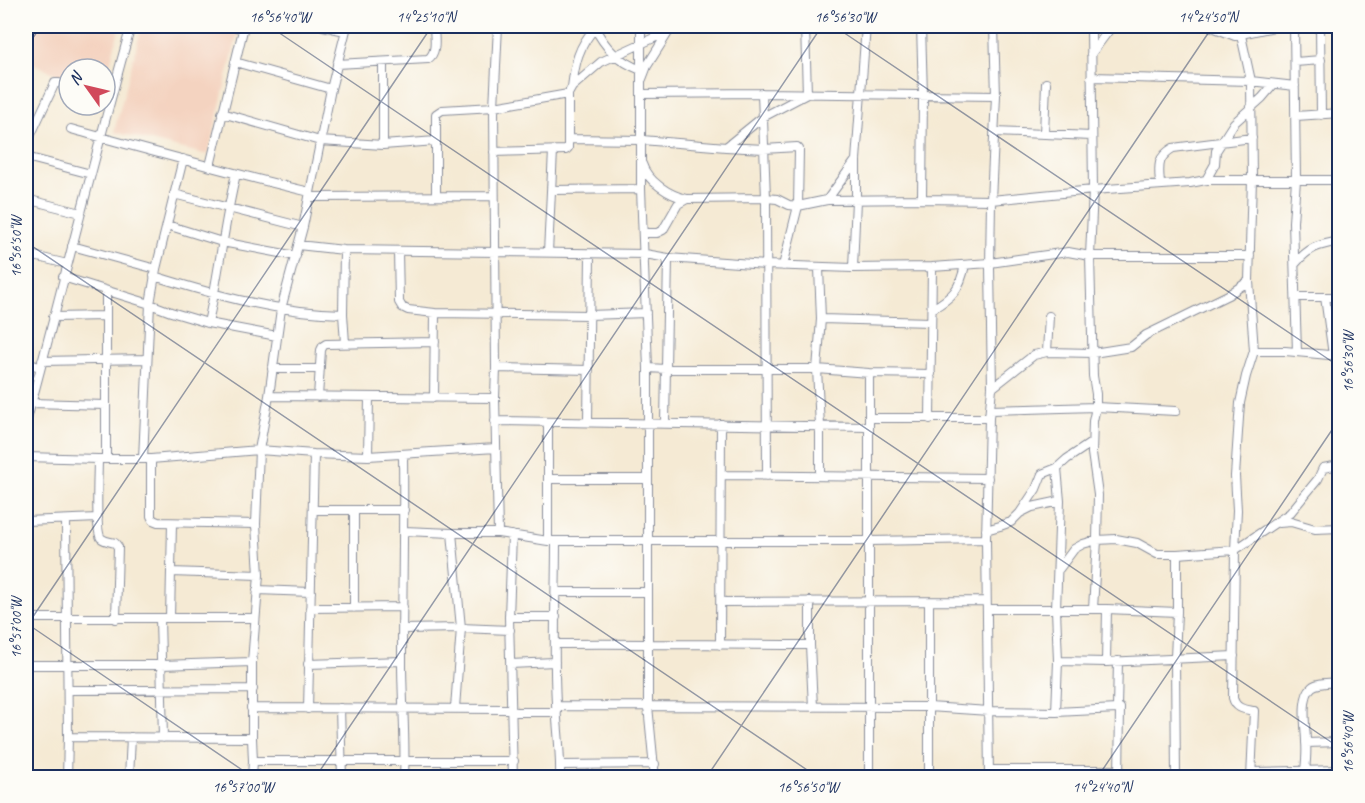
<svg xmlns="http://www.w3.org/2000/svg" width="1365" height="803" viewBox="0 0 1365 803" font-family="Caveat,sans-serif">
<rect width="100%" height="100%" fill="#fdfcf7"/>
<filter id="ink" filterUnits="userSpaceOnUse"><feTurbulence type="fractalNoise" baseFrequency=".0167" numOctaves="2"/><feDisplacementMap in="SourceGraphic" scale="12" xChannelSelector="R" yChannelSelector="G"/><feConvolveMatrix kernelMatrix="1 2 1 2 8 2 1 2 1" color-interpolation-filters="sRGB"/></filter>
<filter id="wash" filterUnits="userSpaceOnUse"><feTurbulence type="fractalNoise" baseFrequency=".008" numOctaves="4" result="noise"/><feDisplacementMap in="SourceGraphic" scale="24" xChannelSelector="R" yChannelSelector="G"/><feGaussianBlur stdDeviation="1.35" result="paint"/><feColorMatrix in="noise" values="0 0 0 0 0 0 0 0 0 0 0 0 0 0 0 0 0 1.4 0 .05"/><feComposite in="paint" operator="in"/></filter>
<g filter="url(#wash)">
<rect width="100%" height="100%" fill="#f5ead4"/>
<path fill="#f4d3c0" d="M26 26H120L105 83V69H69V80L26 60Z
M142 26H212L238 32 208 155 114 132Z"/>
</g>
<g filter="url(#ink)">
<g fill="none" stroke-linecap="round" stroke-linejoin="round">
<defs>
<path id="minor" d="M231 26 243 29
M323 26 345 31
M498 26 494 107 496 368 495 398 498 533
M594 26C605 48 618 61 641 70
M641 26V189L648 368V706L655 778
M921 26 923 95 922 199
M1033 26 1175 27 1187 26
M1210 26 1235 36 1241 34 1279 26
M1239 26 1251 81 1252 179 1249 281 1254 351 1246 376 1240 403 1235 476 1237 510 1235 550 1233 698C1236 709 1244 709 1254 711L1251 778
M1294 26 1296 180 1293 222 1297 352
M1320 26 1321 115
M1091 54 1112 26
M235 62 331 89
M1295 62 1321 60
M337 64 428 59C438 52 434 37 434 26
M1091 77 1251 81 1295 86
M642 79 647 66 669 31
M572 87C575 63 578 47 595 28
M762 93 766 198 767 476
M641 94 762 93 996 96
M222 113 320 141 383 145 436 141
M1296 116 1340 113
M71 129C151 151 230 173 310 192
M995 132 1092 136
M1044 134 1046 83
M568 139 642 140 726 147 763 117 807 94 805 26
M26 145 55 83H59L69 86
M383 145V62
M726 147 764 149 797 147 799 149 798 206 783 266
M494 152 566 150 568 148V94L572 87 601 62 669 31 678 26
M26 157 91 174
M642 164C647 181 670 196 687 199
M210 166 244 26
M1206 180 1215 164 1216 151 1234 123 1262 98 1274 84
M1160 185C1159 167 1156 158 1173 148L1252 138
M552 190 641 189
M174 194 303 227
M436 195V114L442 110 494 107 568 94
M309 197 494 196
M26 199 81 213
M827 200 856 160
M167 225 222 242 296 256
M644 233H657L663 230 678 204 687 199 766 198 777 199 789 205 798 206 827 200 922 199 991 200 1093 190 1190 183 1206 180H1340
M298 245 344 250 645 254 668 258 766 265 853 268 932 267 990 263 1068 252 1090 256 1093 190 1091 26
M72 246 156 269
M398 251 399 302 402 307 408 310 435 313 589 315 646 313
M548 252 553 151
M26 254 67 264
M1295 264C1309 247 1318 245 1340 241
M819 268 821 319 817 369 820 426V476
M853 268 856 200V160L866 26
M154 276C215 295 278 313 343 314L345 343
M63 277 150 304 171 312 208 323 277 336
M1296 297H1340
M1325 297 1333 355
M932 309C953 297 960 289 965 265
M343 314 344 250
M53 317 106 316
M821 319 931 322
M208 323C219 274 224 223 236 174
M1254 351H1285L1340 356
M1047 352 1049 316
M42 361 147 359
M26 363 40 367
M496 368 589 370
M648 368 666 369H817L869 373 931 374
M272 369H320
M992 388 1034 355 1047 352 1093 353 1131 347 1146 335 1228 295 1249 281
M269 396 495 398
M318 397 321 350 323 346 326 344 435 342
M434 398 435 313
M31 403 106 405
M990 410 1096 407 1176 411
M869 418H989
M930 419 932 267
M495 421 869 427
M548 422V541
M588 422 590 254
M26 423C62 290 94 157 131 26
M665 423 668 258
M403 455C404 524 402 593 402 662 402 701 406 739 404 778
M368 456 369 397
M26 457 98 459H151L259 450 314 454 368 456 496 448
M98 459C98 471 95 531 101 538 104 541 111 542 115 543L118 547 116 619
M106 459V291
M143 459 150 304 156 269 183 159
M151 459V516L153 520 158 522 256 524
M1057 468 1060 501 1056 609 1058 661 1106 662 1234 656
M721 475 988 478
M548 479H648
M313 510H404
M1020 513 1036 489 1042 474 1057 468 1067 459 1091 443
M66 520 68 737 67 778
M26 521 98 518
M1279 523 1291 522 1315 529 1340 528
M986 530 1000 526 1011 522 1020 513 1032 507 1060 501
M404 531 452 533H498L548 541H869L986 539
M452 533 461 628 455 708
M512 535 509 617 513 778
M556 541C556 595 553 649 556 703 557 728 561 753 560 778
M1177 554 1235 550 1290 513 1318 479 1323 468 1340 465
M1059 569 1074 549 1083 544 1097 540 1116 539 1137 543 1157 554H1177V612L1175 658 1176 778
M171 572 259 575
M257 590 311 592
M556 592H648
M810 601V645L813 707
M721 602 986 601
M310 608 403 607
M354 608V510
M987 609H1107L1177 612
M1093 609 1097 540 1098 495 1092 453 1093 421 1096 407V394L1093 376 1090 256H1250
M509 617H556
M26 618H255
M160 618 163 738
M170 618 172 523
M403 629 461 628 510 630
M555 644C640 643 725 645 810 645
M720 645 721 424
M1118 661 1117 709 1120 708 1119 778
M1106 662 1107 609
M308 664 402 661
M510 664 555 662
M26 665H161L252 662
M68 690 253 689
M556 706 929 707 989 711 1056 712 1117 709
M251 708 511 709
M340 708 342 778
M308 709 314 454
M512 712H557
M1056 712 1058 661
M68 737 252 738
M1306 743 1340 742
M253 761H514
M561 765 655 764
M989 770H1118
M1305 771C1306 762 1307 752 1306 742 1306 728 1300 697 1312 687 1318 682 1332 683 1340 682
M1252 772 1340 770
M129 778 131 737
M252 778 253 761 252 738V662L259 575 256 524 259 450 269 396 281 309 303 227 331 89 347 26
M869 778V373
M929 778V602
M989 778 986 539 989 418 992 388 990 267 991 200 996 96 994 26"/>
</defs>
<use href="#minor" stroke="#888c99" stroke-width="10"/>
<use href="#minor" stroke="#fff" stroke-width="8"/>
</g>
</g>
<path fill="none" stroke="#1b2f5e" stroke-width="1.5" stroke-opacity="0.45" d="M269 26 1340 748M834 26 1340 367M26 48 41 26M26 242 819 778M26 623 254 778M26 627 432 26M315 778 822 26M706 778 1213 26M1097 778 1340 418"/>
<rect width="1365" height="803" fill="none" stroke="#fdfcf7" stroke-width="66"/>
<g transform="translate(87 87) rotate(304)"><circle r="28" fill="#fdfcf7" stroke="#a3aaba" stroke-width="1.5"/>
<path d="M0-4.5L10 22L0 15L-10 22Z" fill="#d1495b"/>
<text y="-9" font-size="16" font-weight="bold" text-anchor="middle" fill="#1b2f5e">N</text>
</g>
<rect x="33" y="33" width="1299" height="737" fill="none" stroke="#1b2f5e" stroke-width="2"/>
<g font-size="15" text-anchor="middle" fill="#1b2f5e">
<text x="280" y="22">16°56'40"W</text>
<text x="426" y="22">14°25'10"N</text>
<text x="845" y="22">16°56'30"W</text>
<text x="1208" y="22">14°24'50"N</text>
<text transform="translate(16 247) rotate(-90)" y="5">16°56'50"W</text>
<text transform="translate(1348 362) rotate(-90)" y="5">16°56'30"W</text>
<text transform="translate(16 628) rotate(-90)" y="5">16°57'00"W</text>
<text transform="translate(1348 743) rotate(-90)" y="5">16°56'40"W</text>
<text x="243" y="792">16°57'00"W</text>
<text x="808" y="792">16°56'50"W</text>
<text x="1102" y="792">14°24'40"N</text>
</g>
</svg>
